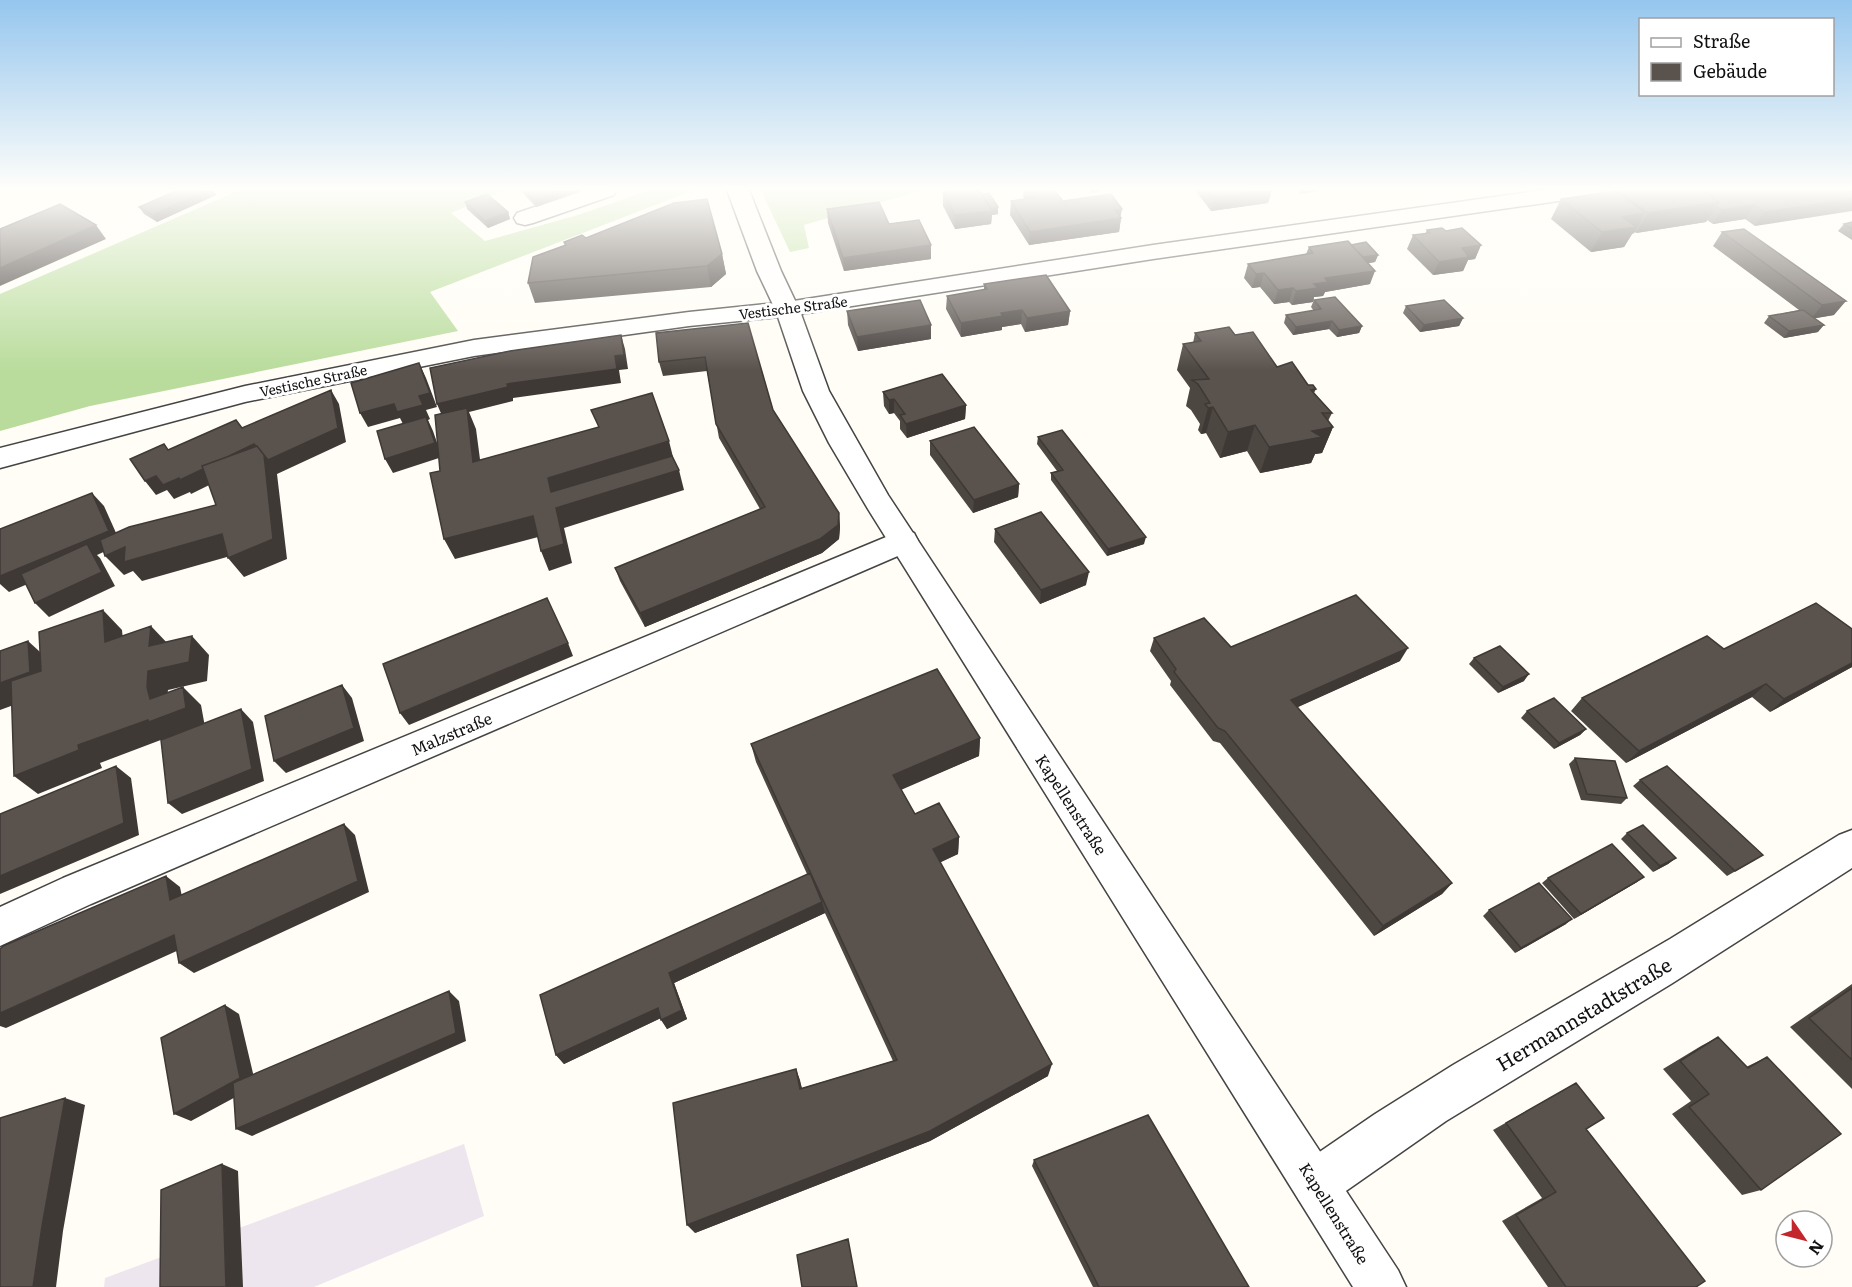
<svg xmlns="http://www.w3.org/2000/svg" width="1852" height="1287" viewBox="0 0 1852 1287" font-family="Literata,serif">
<rect width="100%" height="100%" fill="#fffdf5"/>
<path fill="#eee6ef" d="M464 1144 484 1216 314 1287H104L105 1278Z"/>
<path fill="#b9dc9c" d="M240 190H505L451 213 485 241 578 215 650 190H694L430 292 458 331 90 406 0 431V294Z
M761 190H923L804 225 809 248 790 252Z"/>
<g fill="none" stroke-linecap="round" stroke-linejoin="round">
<defs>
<path id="minor" d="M584 190H616L614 195 533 223 525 225 517 223 514 218 517 213Z
M727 190H749L781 271 799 309 796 314 787 316 778 314 775 309 757 271Z
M903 530 914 533 918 541 914 549 91 904 0 946V907L63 878Z
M1852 830V868L1671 984 1446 1121 1333 1200 1316 1206 1299 1200 1293 1183 1299 1166 1375 1114 1453 1065 1670 939 1839 835Z"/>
<path id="tertiary" d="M1544 190H1603L1601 195 1593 196 1153 259 801 314 829 391 888 495 1398 1270 1406 1287H1353L868 509 829 443 803 391 778 317 689 326 474 356 245 402 0 468V448L245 386 474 340 689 312 787 302 1153 245Z"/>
</defs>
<use href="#minor" stroke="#444" stroke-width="3"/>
<use href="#tertiary" stroke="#444" stroke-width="3"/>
<use href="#minor" fill="#fff" fill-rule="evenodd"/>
<use href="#tertiary" fill="#fff" fill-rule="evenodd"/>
</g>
<path fill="#4d4742" d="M178 190H213L216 195 157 222 144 214 139 207Z
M520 190H585L536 207Z
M1024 190H1054L1063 201 1122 209 1120 217 1121 218 1119 232 1029 245 1010 215 1011 201 1025 199 1023 197Z
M1195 190H1272L1268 203 1211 211Z
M1852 190 1755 226 1745 219 1713 224 1707 220 1706 222 1636 233 1635 232 1634 233 1632 234 1624 247 1591 252 1551 219 1561 199 1617 192 1618 191Z
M943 192 982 194 998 207V214L992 215 991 224 955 229 943 206Z
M465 202 508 212 510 219 488 228 467 209Z
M827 209 889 224 931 245V259L844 271 828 223Z
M1852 222V240L1838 231 1844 224Z
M1744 229 1834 315 1815 318 1818 332 1784 338 1764 323 1769 316 1799 310 1713 246 1722 232Z
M1427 230 1446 231 1481 245 1475 259 1468 260 1463 271 1433 275 1407 249 1413 235 1425 234Z
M586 238 722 254 726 274 711 287 535 303 528 283 565 246 564 242Z
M1351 245 1378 255 1375 262 1368 263 1370 284 1325 292 1323 296 1314 297 1313 302 1292 305 1289 302 1274 304 1260 287 1252 288 1244 278 1248 264 1306 254 1309 247Z
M984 284 1070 311 1068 325 1025 332 1021 324 1002 327V330L961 337 946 309 947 296 984 290Z
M1314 300 1362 326 1359 333 1337 337 1329 329 1293 335 1284 323 1286 315 1314 311 1311 307Z
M1406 306 1463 318 1459 326 1420 332 1403 313Z
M847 311 931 325V339L858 351 848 325Z
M748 323 773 410 839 513 840 527 839 539 822 553 645 627 620 581 615 568 760 509 719 438 707 371 663 376 659 362Z
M1195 333 1235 335 1277 367 1308 385 1316 389 1314 393 1332 413 1328 421 1333 427 1322 453 1315 454 1311 463 1260 473 1247 451 1220 458 1206 433 1201 434 1198 430 1200 424 1191 410 1186 406 1190 388 1177 370 1183 344 1193 343Z
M883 392 966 405 965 419 907 438 900 429V421L894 413 889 414 884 406Z
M1038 437 1144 544 1107 556 1051 480V473L1057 471 1037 444Z
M930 441 1019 484 1018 497 973 513 930 455Z
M995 529 1086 585 1040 604 994 542Z
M1852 629V667L1770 712 1752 697 1626 763 1571 711 1582 698 1724 649Z
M1154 638 1231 647 1400 661 1297 707 1452 883 1442 894 1374 936 1220 743 1213 741 1170 685 1171 681 1150 651Z
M1474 658 1524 681 1498 693 1469 664Z
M1527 711 1586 729 1580 735 1554 749 1521 718Z
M980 738 979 756 901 789 915 814 959 837 958 854 940 862 1048 1076 930 1141 695 1233 796 1069 802 1088 893 1061 824 911 825 913 674 983 687 1019 667 1029 661 1018 564 1064 556 1055 807 874 756 762 751 744Z
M1575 758 1627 798 1621 804 1581 800 1569 764Z
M1640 780 1755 860 1727 876 1633 786Z
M1627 833 1676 858 1668 864 1653 872 1621 839Z
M1548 878 1637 882 1574 919 1542 883Z
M1489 910 1566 924 1515 953 1483 916Z
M1852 984V1089L1790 1027Z
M1718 1037 1746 1067 1767 1057 1761 1190 1742 1195 1672 1114 1691 1101 1663 1069 1701 1046Z
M1576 1083 1586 1129 1696 1287H1548L1502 1221 1542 1198 1493 1130Z
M1034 1160 1249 1287H1093L1032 1166Z"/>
<path fill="#3f3936" d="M207 190H213L216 195 157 222 153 215Z
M563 190H585L536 207 534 200Z
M1091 190H1105L1090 193Z
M1265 190H1272L1268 203 1211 211 1214 197Z
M1300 190H1327L1299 194Z
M1852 199V211L1755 226 1764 212Z
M1719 202 1706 222 1636 233 1648 213Z
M1754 205 1745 219 1713 224 1722 210Z
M998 207V214L992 215 991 224 955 229V215Z
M1122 209 1120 218H1121L1119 232 1029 245 1030 232Z
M508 212 510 219 488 228 485 221Z
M1645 213 1634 233 1632 234 1624 247 1591 252 1602 232 1622 217Z
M96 225 106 239 0 286V268Z
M931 245V259L844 271 843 258Z
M1481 245 1475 259 1468 260 1463 271 1433 275 1439 262 1462 248Z
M722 254 726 274 711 287 707 266Z
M1378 255 1375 262 1353 266 1355 259Z
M1375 271 1370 284 1325 292 1323 296 1314 297 1313 302 1292 305 1296 291 1314 284 1325 278Z
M1264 273 1260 287 1252 288 1256 274Z
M1293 288 1289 302 1274 304 1278 290Z
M1846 301 1834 315 1811 319 1822 305Z
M1022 310 1021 324 1002 327V330L961 337V323L1001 313Z
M1070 311 1068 325 1025 332 1027 318Z
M1463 318 1459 326 1420 332 1424 325Z
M1332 321 1329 329 1293 335 1296 327Z
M931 325V339L858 351 857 337Z
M1824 325 1818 332 1784 338 1789 331Z
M1362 326 1359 333 1337 337 1339 330Z
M621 335 625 349 628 369 619 370 621 383 513 398V401L469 412 476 429 483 482 443 418 437 404 507 384 615 356Z
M419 363 426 378 437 407 426 410 430 419 428 420 433 431 442 457 393 473 385 459 404 426 400 418 368 427 360 413 419 396Z
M331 390 339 404 346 442 277 474 287 559 244 577 228 558 234 555 142 581 133 571 124 575 105 556 125 547 222 534 264 455Z
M894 399V413L889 414V400Z
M966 405 965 419 907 438 906 424Z
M1213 407 1206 433 1201 434 1208 408Z
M1255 425 1247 451 1220 458 1228 432Z
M1333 427 1322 453 1315 454 1311 463 1260 473 1269 447 1312 431Z
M669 441 674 461 679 470 684 490 564 528 572 563 549 571 541 551 551 492 548 478Z
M254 444 264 458 191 494 190 492 174 499 167 490 156 495 145 481 156 476Z
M1019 484 1018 497 973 513 974 500Z
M92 493 104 506 121 544 97 555 100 558 115 586 49 617 35 603 93 556 9 592 0 584V576Z
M839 513 840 527 839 539 822 553 645 627 640 613Z
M533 516 542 536 455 559 444 539Z
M1146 537 1144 544 1107 556 1108 549Z
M1089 572 1086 585 1040 604 1041 590Z
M103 610 122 630 125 661 105 642Z
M151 626 169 645 149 646Z
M192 636 209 655 207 681 168 690 166 706 183 687 201 705 205 727 166 738 100 763 102 768 38 794 14 776 78 745 150 699 147 687 148 671Z
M28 641 50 661 52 691 0 710V683Z
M568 643 573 656 409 725 400 713Z
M1408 648 1400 661 1285 713 1291 700Z
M1852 663V667L1770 712 1784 699Z
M1529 674 1524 681 1498 693 1503 687Z
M1766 684 1752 697 1626 763 1639 751Z
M342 685 352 698 364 741 286 773 274 761Z
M241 709 253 722 264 781 182 814 168 803Z
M1586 729 1580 735 1554 749 1559 743Z
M980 738 979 756 894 793 893 775Z
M116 766 131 778 139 835 0 894V876Z
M344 824 355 835 369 892 194 973 179 963Z
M959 837 958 854 933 866V849Z
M1676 858 1668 864 1653 872 1660 866Z
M166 876 180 887 185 911 170 900Z
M1644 877 1637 882 1574 919 1581 914Z
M1452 883 1442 894 1374 936 1383 926Z
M822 902 825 913 674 983 687 1019 667 1029 661 1020 669 973Z
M1572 919 1566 924 1515 953 1521 948Z
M174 935 190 945 6 1028 0 1026V1013Z
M449 991 459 1001 466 1041 252 1136 236 1129Z
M225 1005 239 1014 256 1086 191 1121 174 1114Z
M658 1008 663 1017 564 1064 556 1055Z
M1052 1064 1048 1076 930 1141 695 1233 687 1225Z
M796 1069 800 1080 804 1100 800 1089Z
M65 1098 85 1105 63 1231 56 1287H33L42 1226Z
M222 1164 238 1171 243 1287H226Z"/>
<path fill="#5a524d" stroke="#3f3936" stroke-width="1.5" d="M178 190H207L153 215 139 207Z
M525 190H563L534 200Z
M956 190H980L992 211 955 215 943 192Z
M1031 190H1054L1063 201 1111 194 1122 209 1115 210 1121 218 1030 232 1011 201 1037 197Z
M1209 190H1265L1214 197Z
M1621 190H1702L1719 202 1648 213 1618 191Z
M1702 190H1852V199L1764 212 1754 205 1722 210 1716 206 1719 202Z
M1616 191 1645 213 1622 217 1636 227 1602 232 1561 199Z
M989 193 998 207 991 209 982 194Z
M487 194 508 212 485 221 465 202Z
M707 199 722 254 707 266 528 283 533 257 566 245 564 242 582 235 586 238 674 203Z
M879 202 889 224 919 220 931 245 843 258 827 209Z
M60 204 96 225 0 268V229Z
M1852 222V229L1844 224Z
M1442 228 1446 231 1462 228 1481 245 1462 248 1469 257 1439 262 1413 235 1430 233 1427 230Z
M1744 229 1846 301 1822 305 1722 232Z
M1348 241 1375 271 1325 278 1328 282 1314 284 1318 288 1296 291 1293 288 1278 290 1264 273 1256 274 1248 264 1313 253 1309 247Z
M1366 242 1378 255 1363 257 1351 245Z
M1046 275 1070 311 1027 318 1022 310 1001 313 1003 316 961 323 947 296 987 289 984 284Z
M1335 297 1362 326 1339 330 1332 321 1296 327 1286 315 1321 309 1314 300Z
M920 300 931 325 857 337 847 311Z
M1444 300 1463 318 1424 325 1406 306Z
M1803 310 1824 325 1789 331 1769 316Z
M748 323 773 410 839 513 838 525 820 539 640 613 615 568 765 507 716 424 705 357 659 362 656 333Z
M1229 327 1235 335 1253 332 1277 367 1292 362 1308 385H1313L1316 389 1311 390 1332 413H1322L1333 427 1312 431 1322 437 1269 447 1255 425 1228 432 1213 407 1208 408 1205 404 1210 403 1198 384 1192 380 1209 379 1183 344 1201 341 1195 333Z
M621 335 624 355 615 356 617 369 507 384 508 387 437 404 430 368 510 351Z
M419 363 430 393 419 396 423 405 397 412 394 404 360 413 351 383Z
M942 374 966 405 906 424 900 415 905 414 894 399 889 400 883 392Z
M331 390 338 428 268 460 257 446H256L254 444 227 457 202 466 203 469 180 480 179 478 163 485 156 476 145 481 130 459 164 444 168 450 236 420 242 428Z
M652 393 669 441 548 478 551 492 672 456 679 470 556 508 564 544 541 551 533 516 444 539 430 473 440 471 435 415 467 408 473 462 599 427 591 410Z
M426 417 435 443 385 459 377 431Z
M974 427 1019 484 974 500 930 441Z
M1062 430 1146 537 1108 549 1051 473 1063 470 1038 437Z
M257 446 264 455 273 539 228 558 222 534 124 562 125 547 105 556 100 540 129 527 216 505 202 466Z
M92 493 109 531 0 576V529Z
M1041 512 1089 572 1041 590 995 529Z
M87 544 102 572 35 603 21 574Z
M1356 595 1408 648 1291 700 1452 883 1383 926 1225 731 1218 728 1174 672 1176 669 1154 638 1204 618 1231 647Z
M547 598 568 643 400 713 383 664Z
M1816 603 1852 629V663L1784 699 1766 684 1639 751 1582 698 1707 636 1724 649Z
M103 610 105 642 151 626 149 646 192 636 189 662 148 671 147 687 150 699 183 687 186 708 149 722 148 720 78 745 79 750 14 776 11 681 41 671 39 632Z
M28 641 30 672 0 683V651Z
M1500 646 1529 674 1503 687 1474 658Z
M937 669 980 738 893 775 915 814 939 803 959 837 933 849 1052 1064 930 1131 687 1225 673 1103 796 1069 800 1089 897 1060 751 744Z
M342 685 354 728 274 761 265 716Z
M1554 698 1586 729 1559 743 1527 711Z
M241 709 252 769 168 803 161 740Z
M1575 758 1615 761 1627 798 1587 794Z
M116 766 124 823 0 876V814Z
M1667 766 1763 855 1735 871 1640 780Z
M344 824 358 881 179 963 174 935 0 1013V949L3 946 166 876 170 900Z
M1643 825 1676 858 1660 866 1627 833Z
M1612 844 1644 877 1581 914 1548 878Z
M810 873 822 902 669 973 682 1010 661 1020 658 1008 556 1055 540 995Z
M1539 883 1572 919 1521 948 1489 910Z
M1852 988V1060L1809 1018Z
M449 991 456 1033 236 1129 233 1083Z
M225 1005 240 1078 174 1114 161 1038Z
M1718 1037 1748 1068 1767 1057 1841 1134 1761 1190 1689 1107 1709 1094 1680 1061Z
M1576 1083 1604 1118 1586 1129 1705 1281 1696 1287H1566L1516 1215 1556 1192 1506 1123Z
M65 1098 42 1226 33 1287H0V1118Z
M1148 1115 1249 1287H1099L1034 1160Z
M222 1164 226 1287H160L161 1190Z
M848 1239 857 1287H802L797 1255Z"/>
<linearGradient id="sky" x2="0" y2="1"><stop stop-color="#95c6ee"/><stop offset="0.51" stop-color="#fffefa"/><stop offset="1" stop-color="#fffefa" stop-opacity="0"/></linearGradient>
<rect width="1852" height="371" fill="url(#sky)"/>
<g text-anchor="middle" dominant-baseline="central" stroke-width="6" stroke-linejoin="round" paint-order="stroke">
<g font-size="14" fill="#111" stroke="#fff">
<text transform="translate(793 307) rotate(-7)">Vestische Straße</text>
<text transform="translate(313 380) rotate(-12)">Vestische Straße</text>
</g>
<g font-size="16" fill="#111" stroke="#fff">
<text transform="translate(451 733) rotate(-23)">Malzstraße</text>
<text transform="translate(1072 804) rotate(57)">Kapellenstraße</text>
<text transform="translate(1335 1213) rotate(58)">Kapellenstraße</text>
</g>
<g font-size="20" fill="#111" stroke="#fff">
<text transform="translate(1583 1013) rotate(-31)">Hermannstadtstraße</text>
</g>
</g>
<rect x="1639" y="18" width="195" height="78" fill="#ffffff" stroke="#a0a0a0" stroke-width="1.5"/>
<rect x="1651" y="38" width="30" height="9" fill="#ffffff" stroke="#a0a0a0" stroke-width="1.5"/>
<text x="1693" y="48" font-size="18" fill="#111111">Straße</text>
<rect x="1651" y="63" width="30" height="18" fill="#5a524d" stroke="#a0a0a0" stroke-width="1.5"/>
<text x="1693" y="78" font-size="18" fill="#111111">Gebäude</text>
<g transform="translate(1804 1239) rotate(125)"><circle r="28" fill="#ffffff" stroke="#a0a0a0" stroke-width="1.5"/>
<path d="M0-4.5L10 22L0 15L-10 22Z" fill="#c4262e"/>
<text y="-9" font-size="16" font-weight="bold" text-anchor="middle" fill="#111111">N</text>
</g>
</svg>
